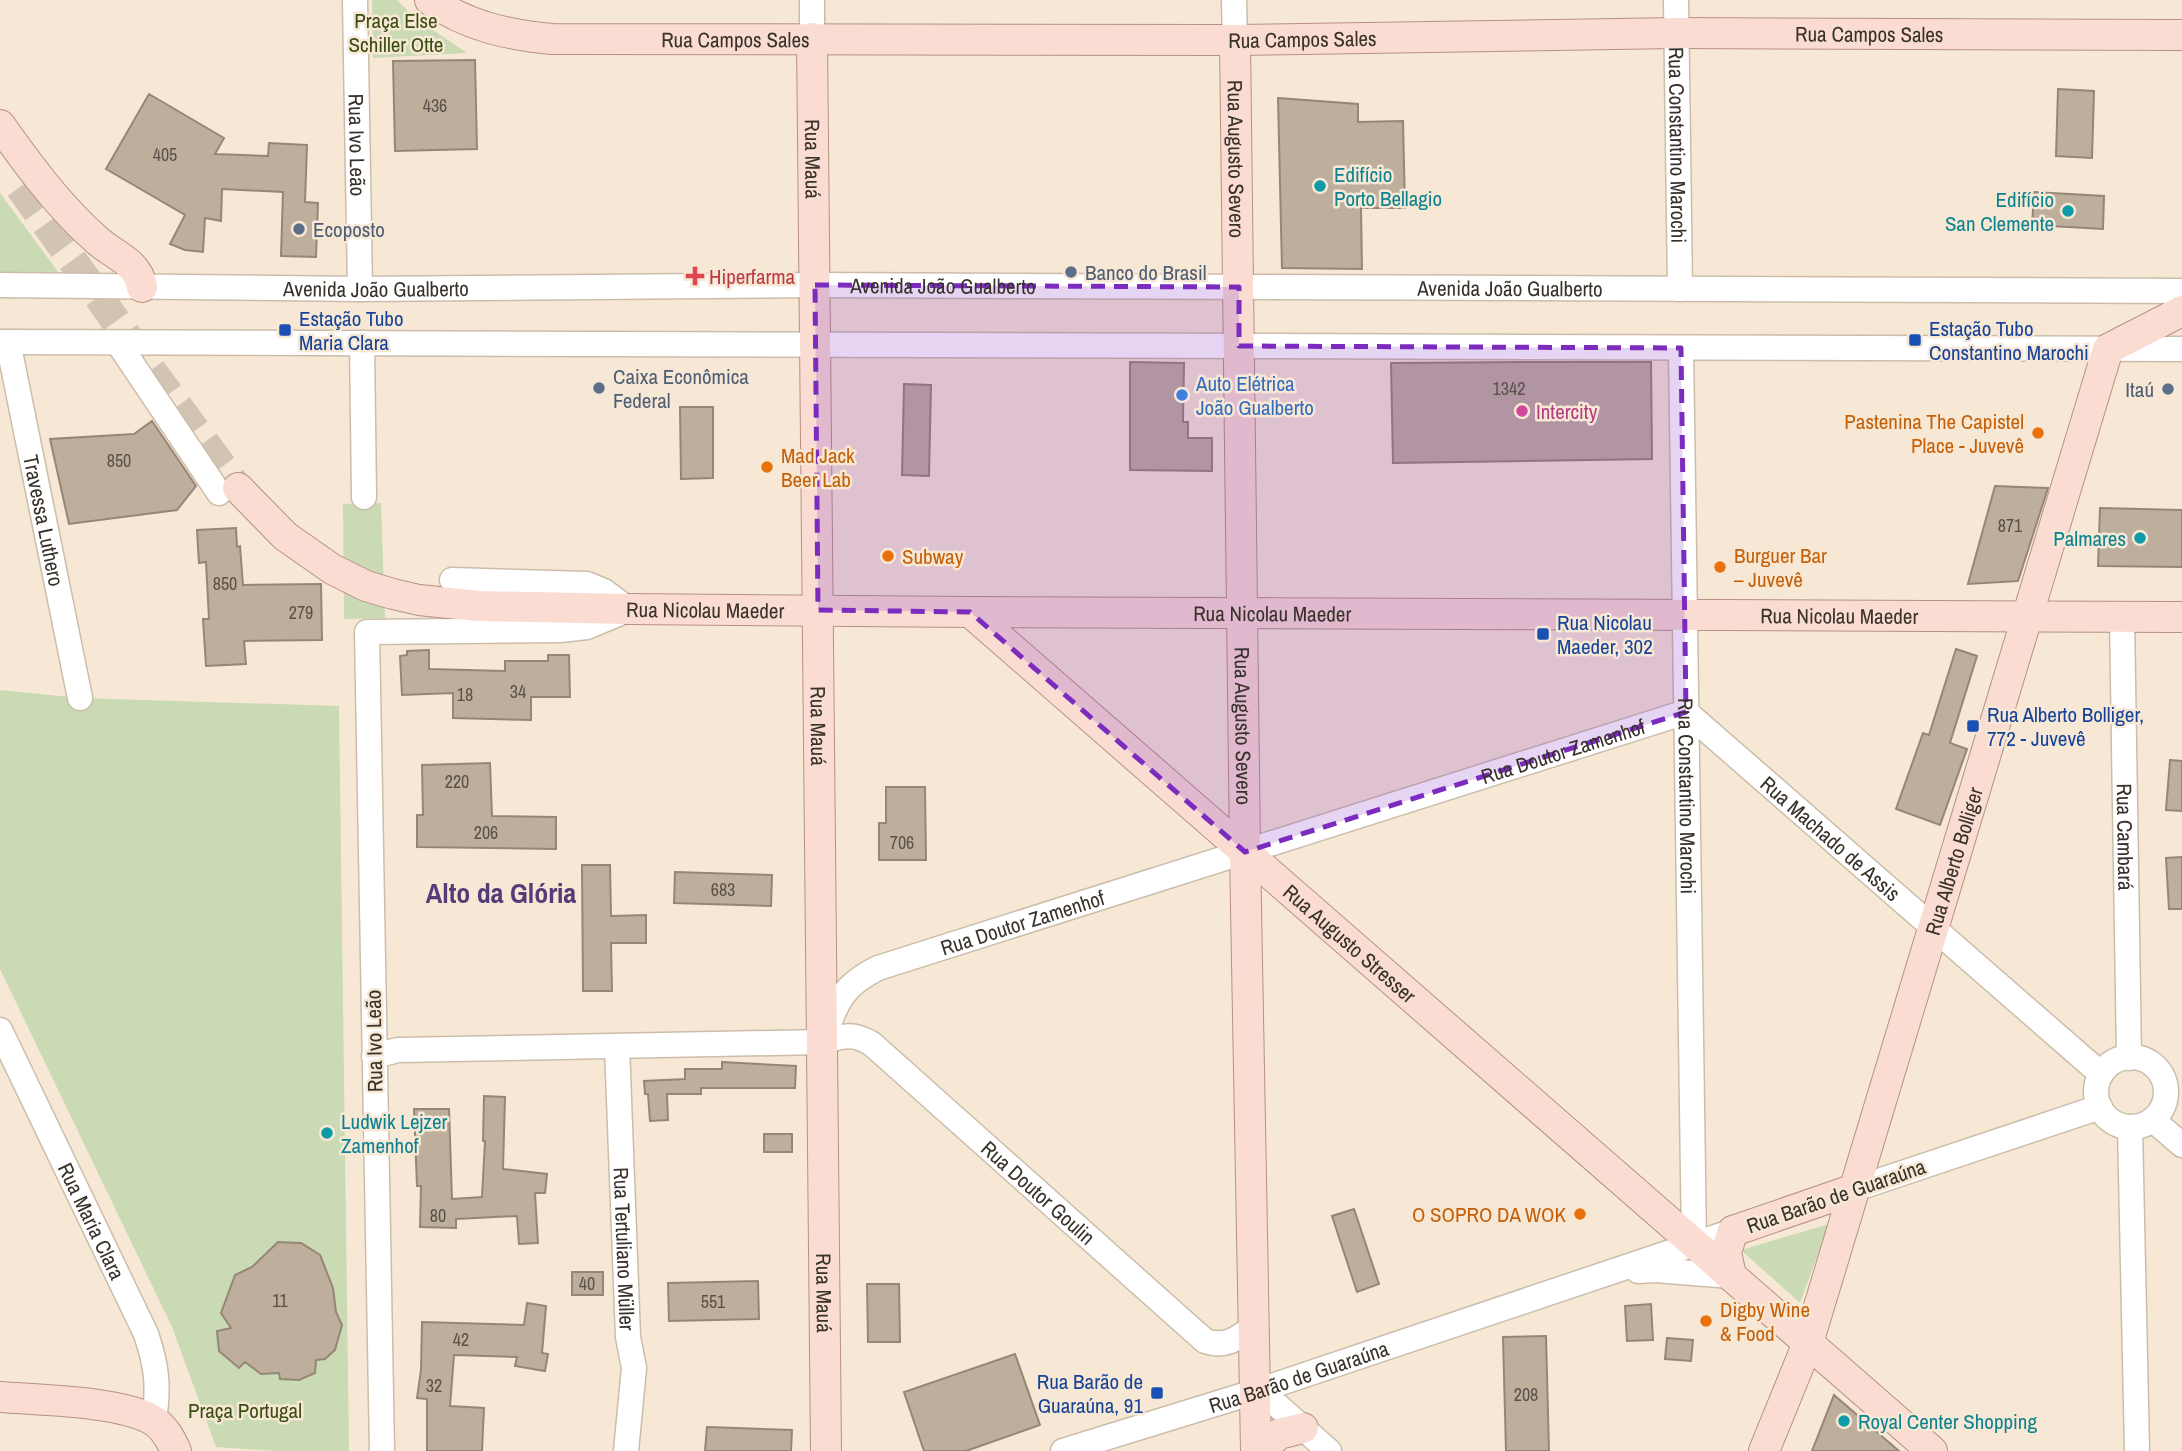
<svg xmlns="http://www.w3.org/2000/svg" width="2182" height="1451" viewBox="0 0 2182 1451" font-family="'Archivo Narrow',sans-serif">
<rect width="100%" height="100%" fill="#f7e8d5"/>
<path fill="#cadab4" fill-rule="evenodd" d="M372 0H397L415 18 467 53 373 58Z
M0 193 64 280 0 277Z
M381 503 385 618 344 619 343 504Z
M0 690 80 698 339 706 349 1451H276L216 1447 172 1327 0 969ZM278 1242 336 1312 342 1325C337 1342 335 1357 316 1360L315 1374 299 1380 280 1379 279 1373 261 1374 245 1362 239 1368 219 1351 217 1331 231 1328 221 1312 235 1275 252 1267Z
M1829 1224 1800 1303 1741 1250Z"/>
<path fill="#beaf9d" stroke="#958675" stroke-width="2" d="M475 60 477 149 395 151 393 61Z
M2058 89 2094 91 2092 158 2056 156Z
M149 94 224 138 215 154 268 156 269 143 307 145 305 202 318 203 316 257 281 256 283 192 222 189 221 221 205 218 203 252 185 250 170 244 185 215 106 169Z
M1278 98 1358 104V122L1403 121 1405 208H1361L1362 269 1282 268Z
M2034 192 2104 196 2103 229 2032 225Z
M1130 362 1184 363 1183 422H1188V438H1212V471L1130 470Z
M1524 362H1651L1652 459 1393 463 1391 363Z
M904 384 931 385 929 476 902 475Z
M680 407H713V478L681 479Z
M152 421 196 486 177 510 69 524 50 439 134 434Z
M1995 486 2048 488 2018 581 1968 584Z
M2100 508 2182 510V567L2098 566Z
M236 528 237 547 240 546 243 585 321 584 322 640 244 641 246 664 206 666 203 619H209L206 562 199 563 197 530Z
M1956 649 1977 656 1950 743 1967 749 1940 825 1896 809 1923 733 1929 735Z
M429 650V669L505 671V661H548V655H569L570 697H531V720L453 718V693L402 695 400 656 407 655V651Z
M2170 760 2182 761V811L2166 810Z
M490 763 492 816 556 817V849L417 847V815H423L422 765Z
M886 787H925L926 860H879V823H886Z
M2182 857V909H2169L2166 858Z
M582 865H610L611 916 646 915V943H611L612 991H583Z
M675 872 772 875 771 906 674 903Z
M722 1062 796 1066 795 1088H701V1094H667L668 1120 650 1121 648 1094H645L644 1081 685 1079V1069H722Z
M484 1096 505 1097 503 1169 547 1174 545 1193H535L538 1243 519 1244 517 1216 456 1219V1228L420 1227 421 1186H417L414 1109H449L452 1199 482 1197 485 1141H483Z
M764 1134H792V1152H764Z
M1354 1209 1379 1284 1357 1292 1332 1216Z
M278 1242 301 1243 320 1255 333 1288 336 1312 342 1325 335 1350 325 1359 316 1360 315 1373 299 1380 280 1379 279 1373 261 1374 245 1362 239 1368 219 1351 217 1331 231 1328 221 1313 235 1275 252 1267Z
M572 1272H603V1295H572Z
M758 1281 759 1319 669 1321 668 1283Z
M867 1284H899L900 1342H868Z
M527 1303 546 1306 542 1353 548 1354 545 1371 515 1366 517 1357 454 1355 450 1406 484 1408 482 1451H427V1399L417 1398 421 1370 422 1322 524 1325Z
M1651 1304 1653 1340 1627 1341 1625 1306Z
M1546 1336 1549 1451H1506L1503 1337Z
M1667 1338 1693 1340 1691 1361 1665 1359Z
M1015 1354 1040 1425 966 1451H924L904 1392Z
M1834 1395 1899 1451H1812Z
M707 1427 792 1430 791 1451H705Z"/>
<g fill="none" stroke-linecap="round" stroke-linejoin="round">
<path stroke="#d1c4b3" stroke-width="30" stroke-dasharray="30 15" stroke-linecap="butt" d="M20 187 151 370 238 488"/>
<defs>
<g id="minor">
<path id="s1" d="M355 0 360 289"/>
<path d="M812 0V38"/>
<path d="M1234 0 1235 40"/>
<path id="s2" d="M1676 0 1680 289"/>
<path id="s3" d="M0 285 360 289 815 285 2182 291"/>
<path d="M0 342 2182 349"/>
<path id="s4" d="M8 342 80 698"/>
<path d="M118 343 219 493"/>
<path d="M362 343 364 497"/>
<path id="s5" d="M1681 348 1694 1244"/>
<path d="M452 580 587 584 604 591 628 609"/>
<path id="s6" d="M2122 617 2129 1058"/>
<path id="s7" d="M1686 712 2101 1074"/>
<path id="s8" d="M0 1030 146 1334C157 1366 159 1387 154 1420"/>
<path id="s9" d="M825 1035C837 1000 844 985 878 968L1686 712"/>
<path id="s10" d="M617 1046 628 1337 634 1368 626 1451"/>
<path id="s11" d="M374 1056 398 1050 822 1042C842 1036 853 1032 872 1044L1205 1341C1225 1348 1237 1339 1253 1327"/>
<circle cx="2131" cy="1092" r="35"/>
<path d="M2153 1120 2182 1145"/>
<path d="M2130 1127 2137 1451"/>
<path d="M1855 1189 2100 1107"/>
<path d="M1638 1271 1656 1270 1731 1276"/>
<path d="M1254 1392 1278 1406 1329 1451"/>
<path d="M382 1451 367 632 560 630 587 627 625 611"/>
<path id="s12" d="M1063 1451 1254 1392 1733 1231"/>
</g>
<g id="major">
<path id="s13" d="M430 0C467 26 508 35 552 39L1235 40 1676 33 2182 35"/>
<path id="s14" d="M812 38 826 1451"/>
<path id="s15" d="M1235 40 1245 852 1256 1451"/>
<path d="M0 125C29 166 60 208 98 241 115 256 138 262 142 287"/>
<path id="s16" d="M238 488 285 536 332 569 366 586 393 594 419 600 478 606 628 609 970 612 2182 617"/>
<path id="s17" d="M970 612 1932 1451"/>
<path d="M1731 1276 1726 1252 1733 1231 1855 1189"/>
<path d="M0 1397C37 1400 124 1401 154 1421 165 1428 171 1440 176 1451"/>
<path d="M1260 1451 1279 1434 1303 1428"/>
<path id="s18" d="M1764 1451 1808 1343 2108 349 2182 311"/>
</g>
</defs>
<use href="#minor" stroke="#ccbdab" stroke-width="27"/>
<use href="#major" stroke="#b59184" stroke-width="32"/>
<use href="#minor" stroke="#fff" stroke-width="24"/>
<use href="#major" stroke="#fbdcd2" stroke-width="30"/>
</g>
<path fill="#7b2cbf" fill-opacity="0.2" stroke="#7b2cbf" stroke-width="5" stroke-dasharray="14 9" stroke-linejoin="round" d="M815 285 1239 287V346L1681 348 1686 712 1245 852 970 612 818 610Z"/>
<g fill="#0f9aa8" stroke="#f7e8d5" stroke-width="2.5">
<circle cx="1320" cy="186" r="7"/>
<circle cx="2068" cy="211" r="7"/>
<circle cx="2140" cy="538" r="7"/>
<circle cx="327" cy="1133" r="7"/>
<circle cx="1844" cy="1421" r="7"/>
</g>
<g fill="#5c6f8a" stroke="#f7e8d5" stroke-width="2.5">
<circle cx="299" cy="229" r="7"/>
<circle cx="1071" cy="272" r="7"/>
<circle cx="599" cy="388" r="7"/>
<circle cx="2168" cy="389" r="7"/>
</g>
<path fill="#e0444e" stroke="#f7e8d5" stroke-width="2.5" d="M691.5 265.5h7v7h7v7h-7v7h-7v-7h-7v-7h7z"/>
<g fill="#1a4fb4" stroke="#f7e8d5" stroke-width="2.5">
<rect x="278" y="323" width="14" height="14" rx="3.5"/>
<rect x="1908" y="333" width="14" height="14" rx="3.5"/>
<rect x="1536" y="627" width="14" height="14" rx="3.5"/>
<rect x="1966" y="719" width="14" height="14" rx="3.5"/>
<rect x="1150" y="1386" width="14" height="14" rx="3.5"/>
</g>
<circle fill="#3f7fe0" stroke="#f7e8d5" stroke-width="2.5" cx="1182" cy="395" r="7"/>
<circle fill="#d1479c" stroke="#f7e8d5" stroke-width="2.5" cx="1522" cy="411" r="7"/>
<g fill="#e8710a" stroke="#f7e8d5" stroke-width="2.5">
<circle cx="2038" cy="433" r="7"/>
<circle cx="767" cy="467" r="7"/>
<circle cx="888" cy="556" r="7"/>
<circle cx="1720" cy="567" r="7"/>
<circle cx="1580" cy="1214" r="7"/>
<circle cx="1706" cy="1321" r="7"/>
</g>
<g text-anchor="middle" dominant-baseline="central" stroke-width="5" stroke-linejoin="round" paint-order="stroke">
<g font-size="18" fill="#5a5148">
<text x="435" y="105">436</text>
<text x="165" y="154">405</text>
<text x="1509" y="388">1342</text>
<text x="119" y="460">850</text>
<text x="2010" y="525">871</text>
<text x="225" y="583">850</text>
<text x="301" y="612">279</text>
<text x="518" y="691">34</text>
<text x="465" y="694">18</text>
<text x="457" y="781">220</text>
<text x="486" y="832">206</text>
<text x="902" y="842">706</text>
<text x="723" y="889">683</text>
<text x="438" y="1215">80</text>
<text x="587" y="1283">40</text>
<text x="280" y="1300">11</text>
<text x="713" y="1301">551</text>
<text x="461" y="1339">42</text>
<text x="434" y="1385">32</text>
<text x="1526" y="1394">208</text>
</g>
<g font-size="21" fill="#3a4d12" stroke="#f7e8d5">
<text x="396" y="20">Praça Else<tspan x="396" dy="24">Schiller Otte</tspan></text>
<text x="245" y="1410">Praça Portugal</text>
</g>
<g font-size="21" fill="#38322b" stroke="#f7e8d5">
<text stroke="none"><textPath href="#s13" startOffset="1447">Rua Campos Sales</textPath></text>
<text stroke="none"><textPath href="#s13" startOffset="313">Rua Campos Sales</textPath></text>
<text stroke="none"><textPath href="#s13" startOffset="880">Rua Campos Sales</textPath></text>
<text stroke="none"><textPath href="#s2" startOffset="145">Rua Constantino Marochi</textPath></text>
<text stroke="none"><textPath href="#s1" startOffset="145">Rua Ivo Leão</textPath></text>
<text stroke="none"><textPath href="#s14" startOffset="121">Rua Mauá</textPath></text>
<text stroke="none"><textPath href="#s15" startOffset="119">Rua Augusto Severo</textPath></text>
<text stroke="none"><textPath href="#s3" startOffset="943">Avenida João Gualberto</textPath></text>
<text stroke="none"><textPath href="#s3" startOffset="376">Avenida João Gualberto</textPath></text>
<text stroke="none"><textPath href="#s3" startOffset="1510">Avenida João Gualberto</textPath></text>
<text stroke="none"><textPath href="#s4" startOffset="182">Travessa Luthero</textPath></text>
<text stroke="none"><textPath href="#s16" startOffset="504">Rua Nicolau Maeder</textPath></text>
<text stroke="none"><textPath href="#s16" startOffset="1071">Rua Nicolau Maeder</textPath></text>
<text stroke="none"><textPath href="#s16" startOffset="1638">Rua Nicolau Maeder</textPath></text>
<text stroke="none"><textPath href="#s14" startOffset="688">Rua Mauá</textPath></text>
<text stroke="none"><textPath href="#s15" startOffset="686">Rua Augusto Severo</textPath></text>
<text stroke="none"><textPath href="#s9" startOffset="807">Rua Doutor Zamenhof</textPath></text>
<text stroke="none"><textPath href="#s5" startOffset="448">Rua Constantino Marochi</textPath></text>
<text stroke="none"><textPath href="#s6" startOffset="220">Rua Cambará</textPath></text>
<text stroke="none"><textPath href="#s7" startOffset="192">Rua Machado de Assis</textPath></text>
<text stroke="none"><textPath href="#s18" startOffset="620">Rua Alberto Bolliger</textPath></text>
<text stroke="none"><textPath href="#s9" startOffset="240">Rua Doutor Zamenhof</textPath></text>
<text stroke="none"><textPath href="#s17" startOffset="504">Rua Augusto Stresser</textPath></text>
<text transform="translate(374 1041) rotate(-91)">Rua Ivo Leão</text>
<text stroke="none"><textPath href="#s11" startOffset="724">Rua Doutor Goulin</textPath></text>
<text transform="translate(1836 1196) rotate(-19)">Rua Barão de Guaraúna</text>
<text stroke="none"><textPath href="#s8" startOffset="212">Rua Maria Clara</textPath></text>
<text stroke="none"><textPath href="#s10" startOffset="203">Rua Tertuliano Müller</textPath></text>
<text stroke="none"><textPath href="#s14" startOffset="1255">Rua Mauá</textPath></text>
<text stroke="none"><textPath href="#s12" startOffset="247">Rua Barão de Guaraúna</textPath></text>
</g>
<g font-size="21" fill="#0d838f" stroke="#f7e8d5" text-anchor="start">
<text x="1334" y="174">Edifício<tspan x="1334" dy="24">Porto Bellagio</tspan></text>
<text x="2054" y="199" text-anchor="end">Edifício<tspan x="2054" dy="24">San Clemente</tspan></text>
<text x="2126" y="538" text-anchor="end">Palmares</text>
<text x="341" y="1121">Ludwik Lejzer<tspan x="341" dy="24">Zamenhof</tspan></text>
<text x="1858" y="1421">Royal Center Shopping</text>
</g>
<g font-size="21" fill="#4e5e75" stroke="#f7e8d5" text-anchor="start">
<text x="313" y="229">Ecoposto</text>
<text x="1085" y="272">Banco do Brasil</text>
<text x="613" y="376">Caixa Econômica<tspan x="613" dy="24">Federal</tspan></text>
<text x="2154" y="389" text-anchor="end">Itaú</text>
</g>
<g font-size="21" fill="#be3a42" stroke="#f7e8d5" text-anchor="start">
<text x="709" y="276">Hiperfarma</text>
</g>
<g font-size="21" fill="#164399" stroke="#f7e8d5" text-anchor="start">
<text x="299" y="318">Estação Tubo<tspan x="299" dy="24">Maria Clara</tspan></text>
<text x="1929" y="328">Estação Tubo<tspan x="1929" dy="24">Constantino Marochi</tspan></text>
<text x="1557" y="622">Rua Nicolau<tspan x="1557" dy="24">Maeder, 302</tspan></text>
<text x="1987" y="714">Rua Alberto Bolliger,<tspan x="1987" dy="24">772 - Juvevê</tspan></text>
<text x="1143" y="1381" text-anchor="end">Rua Barão de<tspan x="1143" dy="24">Guaraúna, 91</tspan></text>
</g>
<g font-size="21" fill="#366cbe" stroke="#f7e8d5" text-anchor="start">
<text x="1196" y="383">Auto Elétrica<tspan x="1196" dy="24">João Gualberto</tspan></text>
</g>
<g font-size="21" fill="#b23c85" stroke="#f7e8d5" text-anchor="start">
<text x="1536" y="411">Intercity</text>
</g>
<g font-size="21" fill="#c56008" stroke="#f7e8d5" text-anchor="start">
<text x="2024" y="421" text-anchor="end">Pastenina The Capistel<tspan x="2024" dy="24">Place - Juvevê</tspan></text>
<text x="781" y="455">Mad Jack<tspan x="781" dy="24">Beer Lab</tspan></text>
<text x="1734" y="555">Burguer Bar<tspan x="1734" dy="24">– Juvevê</tspan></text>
<text x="902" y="556">Subway</text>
<text x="1566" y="1214" text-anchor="end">O SOPRO DA WOK</text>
<text x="1720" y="1309">Digby Wine<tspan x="1720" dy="24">&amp; Food</tspan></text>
</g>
<g font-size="28" font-weight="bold" fill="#543c78" stroke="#f7e8d5">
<text x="501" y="893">Alto da Glória</text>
</g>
</g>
</svg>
